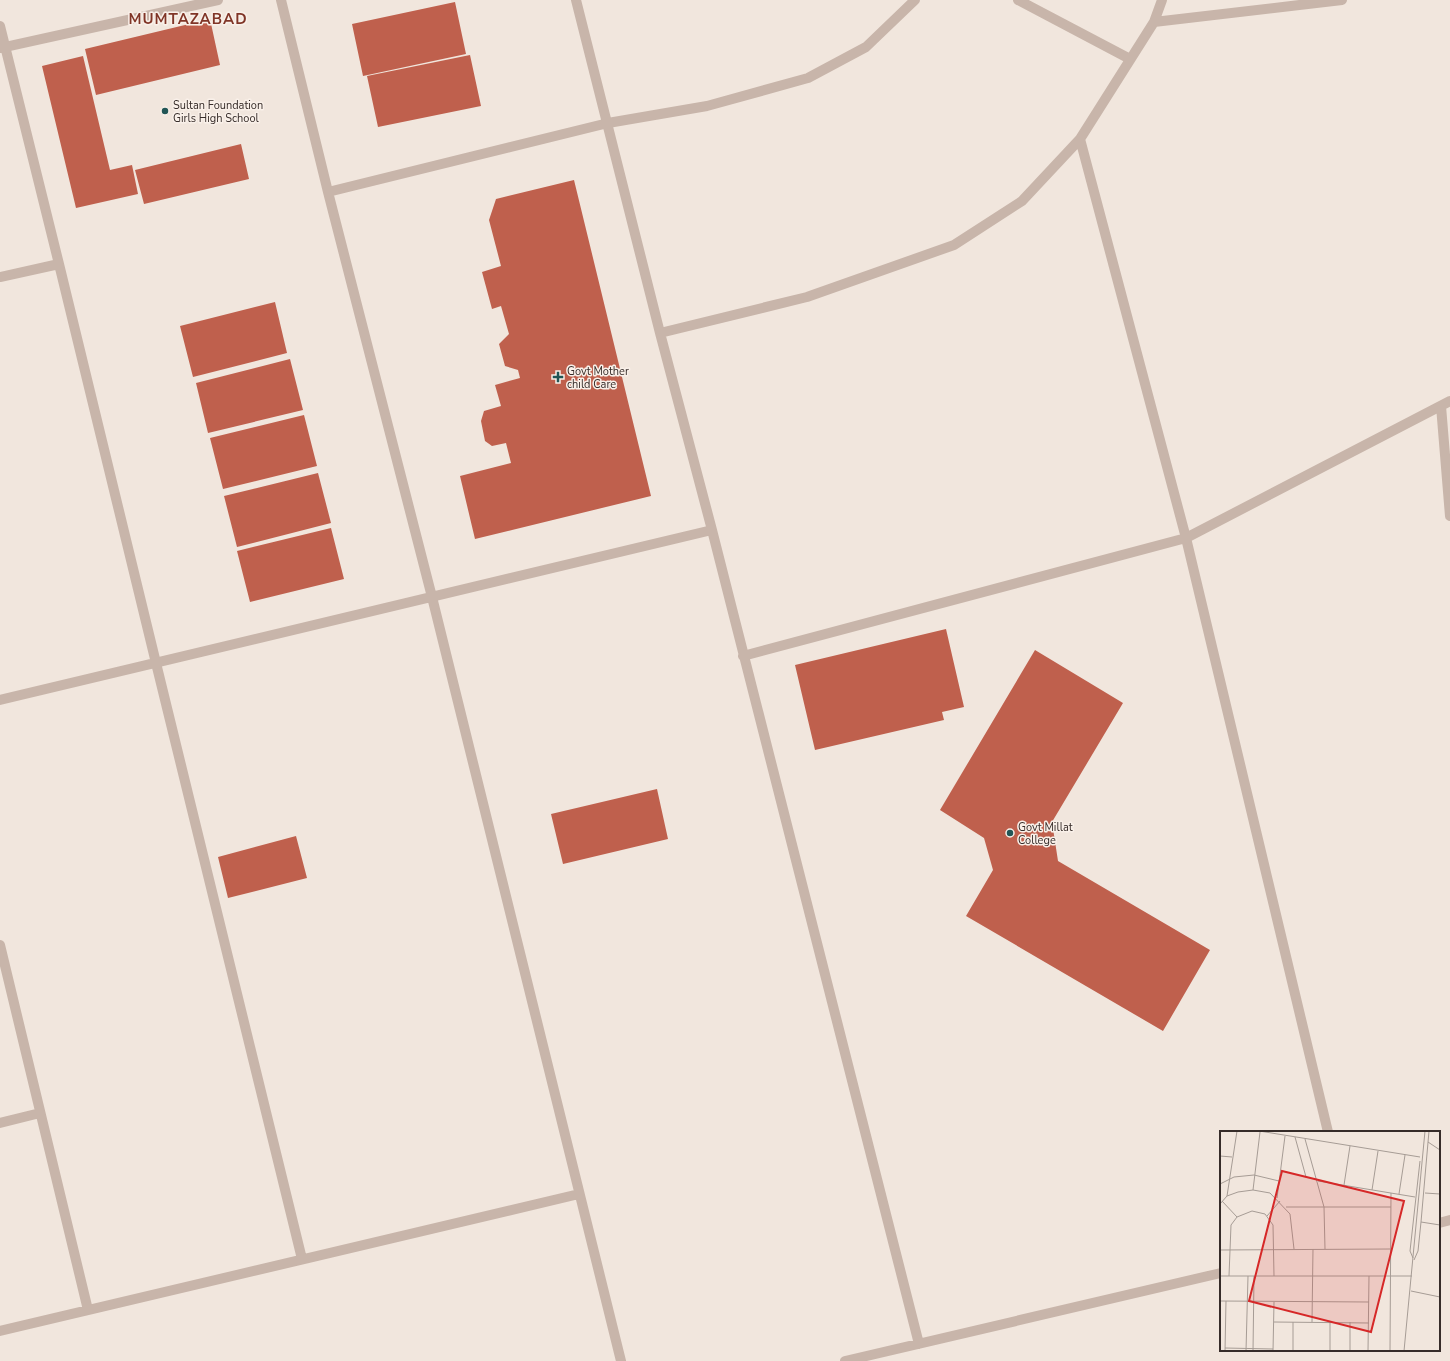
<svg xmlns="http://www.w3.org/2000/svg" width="1450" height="1361" viewBox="0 0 1450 1361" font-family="'Nunito Sans',sans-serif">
<rect width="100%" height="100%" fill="#f1e6dd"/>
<path fill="#bf604d" d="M455 2 466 54 363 76 352 24Z
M210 19 220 65 96 95 85 49Z
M470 55 481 106 378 127 367 76Z
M83 56 110 170 132 165 138 194 76 208 42 66Z
M241 144 249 179 144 204 135 170Z
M574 180 651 496 475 539 460 476 511 463 506 443 492 446 485 441 481 421 484 411 501 406 495 385 520 378 518 370 505 366 499 344 509 334 501 306 492 309 482 272 501 266 489 220 496 199Z
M275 302 287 353 193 377 180 326Z
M290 359 303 410 208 433 196 383Z
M304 415 317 466 223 489 210 438Z
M318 473 331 523 237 547 224 496Z
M331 528 344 579 250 602 237 551Z
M946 629 964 707 942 712 944 720 815 750 795 665Z
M1035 650 1123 703 1052 822 1058 861 1210 950 1163 1031 966 916 993 870 984 838 940 810Z
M657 789 668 839 563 864 551 814Z
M296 836 307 878 228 898 218 857Z"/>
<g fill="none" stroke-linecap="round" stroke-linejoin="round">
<path stroke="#c8b5aa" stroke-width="10" d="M281 0 328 192 432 597 621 1361
M576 0 660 333 712 530 919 1344
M1018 0 1130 59
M1154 22 1342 0
M0 26 59 264 156 663 302 1259
M0 48 218 0
M1080 139 1186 538 1328 1132
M328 192 608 123 707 106 808 78 866 47 915 0
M0 277 59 264
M660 333 807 297 954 245 1022 201 1080 139 1154 22 1162 0
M1441 406 1450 516
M743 656 1186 538 1450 401
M0 700 712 530
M0 945 88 1310
M0 1123 40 1113
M1439 1223 1450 1220
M0 1331 579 1194
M845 1361 1221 1273"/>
</g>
<g fill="#215555" stroke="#f9f0e9" stroke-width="1.5">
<circle cx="165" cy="111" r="4"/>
<path d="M556 371h4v4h4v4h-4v4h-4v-4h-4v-4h4z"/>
<circle cx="1010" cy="833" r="4"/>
</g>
<g text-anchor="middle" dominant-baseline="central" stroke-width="3" stroke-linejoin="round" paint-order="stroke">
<g font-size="11" fill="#362c29" stroke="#f9f0e9" text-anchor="start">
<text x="173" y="105">Sultan Foundation<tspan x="173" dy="13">Girls High School</tspan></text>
<text x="567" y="371">Govt Mother<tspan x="567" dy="13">child Care</tspan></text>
<text x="1018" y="827">Govt Millat<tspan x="1018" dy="13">College</tspan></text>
</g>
<g font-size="15" font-weight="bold" letter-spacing="1" fill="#803527" stroke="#f9f0e9">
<text x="188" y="19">MUMTAZABAD</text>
</g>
</g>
<g transform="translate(1220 1131)">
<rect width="220" height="220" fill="#f1e6dd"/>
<path fill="none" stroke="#a69c95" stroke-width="1" d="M39 0 200 26M75 6 86 46M85 8 104 76 105 118M208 11 220 19M0 25 12 26M98 50 195 66M0 53 14 46 34 44 59 50M124 54 130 15M33 59 40 1M152 59 158 20M205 62 220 63M179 63 185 24M7 65 17 0M57 67 65 5M2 70 17 86M0 73 7 65 18 61 33 59 50 62 70 83 74 118M66 76H171M47 85 60 70M201 91 220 94M0 119 170 118M193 127 190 120 200 30M194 129 198 120 201 91 209 0M0 145H192M9 145 11 94 17 86 32 80 45 83 53 94 54 145M191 160 220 166M0 170 149 171M54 191 149 192M92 191 93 118M130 191V220M5 217 53 218M5 220 6 170M26 220 28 145M33 220 34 145M53 220 54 171M73 220V191M110 220V191M148 220 149 145M170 220 171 62M184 220 205 0"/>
<path fill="#d62828" fill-opacity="0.15" stroke="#d62828" stroke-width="2" d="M62 40 184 70 151 201 29 170Z"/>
<rect width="220" height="220" fill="none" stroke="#362c29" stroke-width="2"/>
</g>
</svg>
